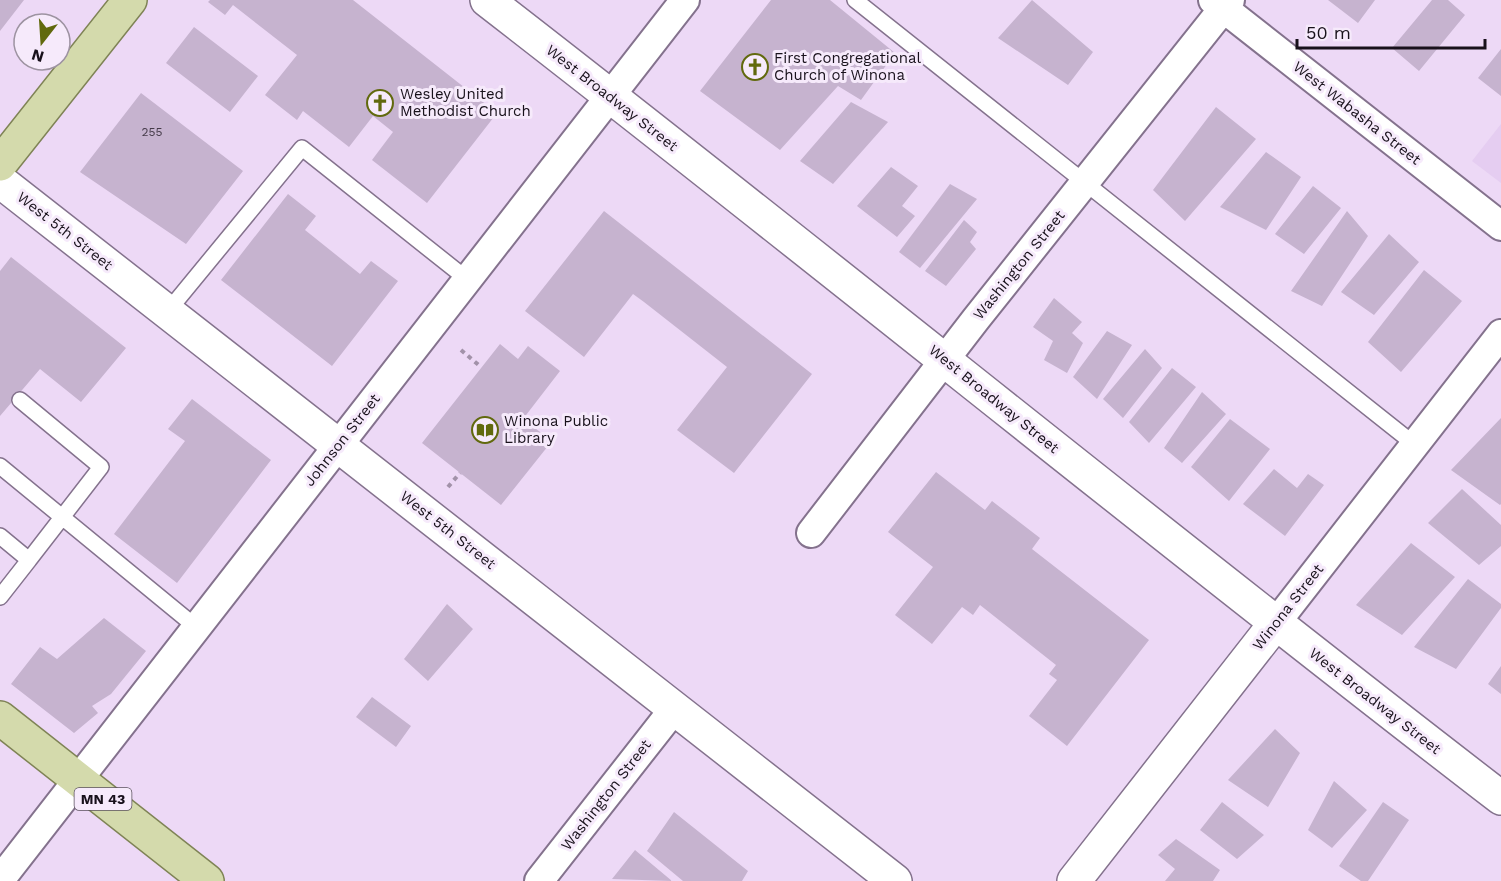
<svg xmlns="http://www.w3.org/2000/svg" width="1501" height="881" viewBox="0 0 1501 881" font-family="'Work Sans',sans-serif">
<rect width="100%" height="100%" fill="#edd9f6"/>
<path fill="#e5cdf1" d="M1501 124V183L1472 161Z"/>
<path fill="#c6b3cf" d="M0 0H24L0 31Z
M210 0H353L497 113 427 203 372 160 393 132 373 116 349 147 303 111 297 120 265 95 297 55 233 5 225 15 208 2Z
M771 0H830L895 53 861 100 838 86 780 150 700 91Z
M1032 0 1093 52 1068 85 998 38Z
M1328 0H1375L1358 23Z
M1432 0H1448L1465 15 1419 71 1392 48Z
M194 27 258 76 230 112 166 63Z
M1501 49V96L1478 78Z
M141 93 243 171 186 244 80 172Z
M851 102 888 122 833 184 800 161Z
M1216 107 1256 139 1185 221 1153 190Z
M1266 152 1301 177 1266 230 1220 207Z
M891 167 918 186 902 206 915 216 897 237 857 206Z
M950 184 977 199 920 268 899 252Z
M1313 186 1341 208 1304 254 1275 234Z
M288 194 316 216 305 230 360 274 371 261 398 281 332 366 221 280Z
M604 211 812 374 734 473 677 430 727 367 644 302 633 294 584 357 525 311Z
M1347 211 1368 236 1322 306 1291 291Z
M964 220 977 232 970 242 976 249 946 286 925 271Z
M1389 234 1419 262 1374 315 1341 292Z
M11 257 126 348 81 402 40 369 0 416V271Z
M1424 270 1462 301 1401 372 1368 342Z
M1054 298 1082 322 1072 333 1083 343 1067 373 1044 360 1053 341 1033 327Z
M1107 331 1132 345 1097 399 1073 377Z
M500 344 518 359 528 346 560 371 523 419 552 441 501 505 422 443Z
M1145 349 1162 368 1123 418 1103 399Z
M1172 368 1196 387 1149 443 1129 422Z
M1202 392 1226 414 1182 463 1164 448Z
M192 399 271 460 177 583 114 534 185 441 168 429Z
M1501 418V504L1500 505 1451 470Z
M1230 419 1270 449 1229 501 1191 467Z
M1274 469 1297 488 1308 474 1324 485 1285 536 1243 504Z
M936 472 985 510 992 501 1040 538 1032 549 1149 640 1067 746 1029 716 1057 680 1049 674 1056 665 980 605 973 615 962 607 932 644 895 615 933 567 888 532Z
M1462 489 1501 525V546L1479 565 1428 523Z
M1411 543 1455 577 1402 635 1356 605Z
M1468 579 1501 604V608L1456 669 1414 647Z
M447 604 473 629 428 681 404 659Z
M104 618 146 651 111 694 92 706 98 713 74 733 11 684 40 647 57 659Z
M1501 666V694L1488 684Z
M372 697 411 726 396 747 356 717Z
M1275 729 1300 753 1268 807 1228 780Z
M1334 781 1367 810 1332 848 1308 830Z
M1222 802 1264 835 1237 859 1200 830Z
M1383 802 1409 820 1368 881H1361L1339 866Z
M674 812 748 871 742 881H683L647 851Z
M1176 839 1220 870 1213 881H1165L1175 869 1158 855Z
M635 850 672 881 612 879Z"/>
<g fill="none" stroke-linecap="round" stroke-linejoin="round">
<defs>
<path id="service" d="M855 0 1414 444
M168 311 302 148 468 280
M20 400 101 467 29 560
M0 466 196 627
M0 536 29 560 0 597"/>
<path id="minor" d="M1213 0 1501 226
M811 533 976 319 1230 0
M1275 624 1501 334
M0 880 685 0
M539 881 674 709"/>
<path id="tertiary" d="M0 181 895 881
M1074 881 1275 624"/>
<path id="secondary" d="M487 0C827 263 1160 536 1501 798"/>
<path id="primary" d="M0 164 130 0
M0 718 207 881"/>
</defs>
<use href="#service" stroke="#84728d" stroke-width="18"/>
<use href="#minor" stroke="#84728d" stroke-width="32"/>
<use href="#tertiary" stroke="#84728d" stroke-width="36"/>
<use href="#secondary" stroke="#84728d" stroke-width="36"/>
<use href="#primary" stroke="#7f8356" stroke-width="36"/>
<path stroke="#a292a9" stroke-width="4" stroke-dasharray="4.5 4.5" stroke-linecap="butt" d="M461 350 481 367
M448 487 460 473"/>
<use href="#service" stroke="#fff" stroke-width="15"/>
<use href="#minor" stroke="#fff" stroke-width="28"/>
<use href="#tertiary" stroke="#fff" stroke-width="33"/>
<use href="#secondary" stroke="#fff" stroke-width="33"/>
<use href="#primary" stroke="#d4daac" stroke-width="33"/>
</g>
<defs>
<symbol id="church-ring" viewBox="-11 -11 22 22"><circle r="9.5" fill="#f6eafb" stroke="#61690d" stroke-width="1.5"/><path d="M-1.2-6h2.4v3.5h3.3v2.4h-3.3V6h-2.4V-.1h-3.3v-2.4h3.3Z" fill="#61690d"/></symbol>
<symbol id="library-ring" viewBox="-11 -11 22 22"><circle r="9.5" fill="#f6eafb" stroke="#61690d" stroke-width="1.5"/><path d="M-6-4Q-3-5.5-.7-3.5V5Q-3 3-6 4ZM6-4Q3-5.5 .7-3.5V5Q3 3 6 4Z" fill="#61690d"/></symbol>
</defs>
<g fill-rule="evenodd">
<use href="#church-ring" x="740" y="52" width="30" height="30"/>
<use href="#church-ring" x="365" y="88" width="30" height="30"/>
<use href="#library-ring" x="470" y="415" width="30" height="30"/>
</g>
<g text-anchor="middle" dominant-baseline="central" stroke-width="6" stroke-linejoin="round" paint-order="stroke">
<g font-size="12" fill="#443a48">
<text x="152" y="132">255</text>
</g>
<rect fill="#f6eafb" stroke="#5b525e" stroke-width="1.5" x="74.5" y="788" width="57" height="22" rx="4.5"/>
<g font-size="14" font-weight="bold" fill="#18111b">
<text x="103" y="799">MN 43</text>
</g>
<g font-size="15" fill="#18111b" stroke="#f6eafb" text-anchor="start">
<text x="774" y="58">First Congregational<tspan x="774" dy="17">Church of Winona</tspan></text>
<text x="400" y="94">Wesley United<tspan x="400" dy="17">Methodist Church</tspan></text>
<text x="504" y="421">Winona Public<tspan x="504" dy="17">Library</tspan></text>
</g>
<g font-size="15" fill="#18111b" stroke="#f6eafb">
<text transform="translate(612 98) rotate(38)">West Broadway Street</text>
<text transform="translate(1357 113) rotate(38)">West Wabasha Street</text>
<text transform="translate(65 231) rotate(38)">West 5th Street</text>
<text transform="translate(1019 265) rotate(-51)">Washington Street</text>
<text transform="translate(994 399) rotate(39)">West Broadway Street</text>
<text transform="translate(342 440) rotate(-52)">Johnson Street</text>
<text transform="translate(448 530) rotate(38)">West 5th Street</text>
<text transform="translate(1288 607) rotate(-52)">Winona Street</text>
<text transform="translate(1375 701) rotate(38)">West Broadway Street</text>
<text transform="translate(606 795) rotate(-52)">Washington Street</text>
</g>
</g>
<g transform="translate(42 42) rotate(197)"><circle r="28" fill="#f6eafb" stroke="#9d93a1" stroke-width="1.5"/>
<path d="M0-4.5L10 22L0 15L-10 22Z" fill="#61690d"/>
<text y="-9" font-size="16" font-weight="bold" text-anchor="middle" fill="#18111b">N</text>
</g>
<path d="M1297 39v9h188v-9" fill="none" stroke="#18111b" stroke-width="3"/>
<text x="1306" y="39" font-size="18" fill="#18111b" stroke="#f6eafb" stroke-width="4.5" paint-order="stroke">50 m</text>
</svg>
